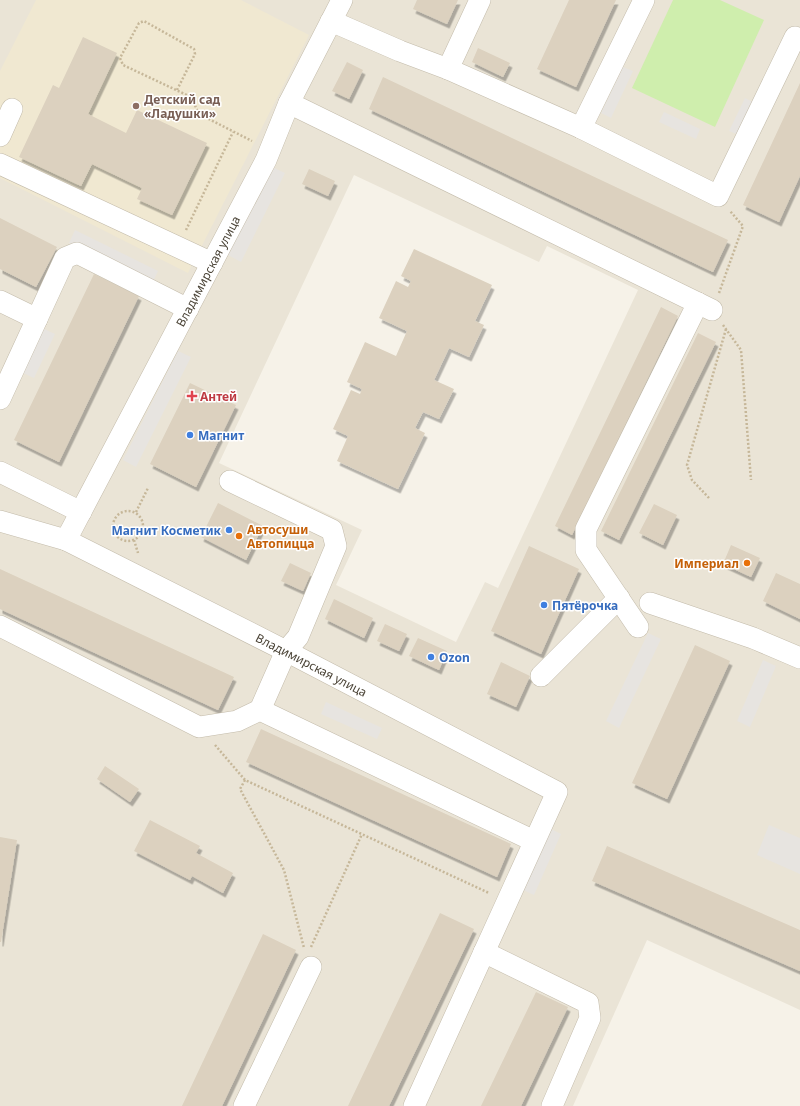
<svg xmlns="http://www.w3.org/2000/svg" width="800" height="1106" viewBox="0 0 800 1106" font-family="'Noto Sans',sans-serif">
<defs>
<filter id="shadow"><feDropShadow dx="2.5" dy="4.5" stdDeviation="0" flood-color="#0004"/></filter>
</defs>
<rect width="100%" height="100%" fill="#f6f2e8"/>
<path fill="#eae4d6" fill-rule="evenodd" d="M0 0H800V1010L647 940 573 1106H0ZM354 175 539 262 547 246 638 290 498 588 485 582 456 642 336 585 362 530 219 463Z"/>
<path fill="#f0e8d1" d="M36 0H241L309 35 188 273 0 178V71Z"/>
<path fill="#cfeead" d="M673 0H720L764 20 715 127 632 88Z"/>
<path fill="#e7e4e0" d="M623 67 633 71 611 118 601 113Z
M745 98 755 103 739 135 729 131Z
M664 112 700 129 696 139 659 122Z
M272 167 285 173 241 262 228 255Z
M75 230 158 271 152 284 69 243Z
M42 328 55 334 34 378 21 372Z
M178 351 191 357 136 467 123 460Z
M648 633 661 639 619 728 606 721Z
M763 660 776 666 750 727 737 721Z
M326 702 382 728 377 739 321 714Z
M769 825 800 838V874L757 855Z
M549 828 561 834 534 895 521 889Z"/>
<path fill="#dcd1bf" filter="url(#shadow)" d="M417 0H458L447 24 413 9Z
M569 0H616L576 87 537 69Z
M83 37 117 53 88 114 126 133 137 110 207 143 172 215 137 199 142 188 92 164 81 186 19 157 53 85 59 88Z
M478 48 510 63 503 77 472 62Z
M347 62 363 70 349 99 332 91Z
M383 77 728 240 713 272 369 109Z
M800 83V176L779 222 743 205Z
M309 169 335 181 328 196 302 184Z
M0 218 57 247 36 287 0 269Z
M414 249 492 285 475 321 484 325 469 357 449 348 434 380 454 389 439 419 423 412 415 428 425 433 398 489 337 461 348 436 333 429 351 390 360 394 362 389 347 382 365 342 396 356 407 331 379 318 396 281 408 287 411 281 401 276Z
M94 274 139 296 59 462 14 440Z
M661 307 678 316 572 535 555 526Z
M698 333 716 342 619 540 601 531Z
M190 383 236 405 196 487 150 464Z
M218 503 263 526 246 560 201 537Z
M654 504 677 515 663 545 639 533Z
M731 545 760 558 751 577 723 564Z
M529 546 579 569 541 654 491 631Z
M290 563 311 573 303 591 281 581Z
M0 569 234 677 218 710 0 609Z
M776 573 800 584V619L763 601Z
M334 599 373 618 364 638 325 619Z
M385 624 407 634 399 651 377 641Z
M418 638 447 651 439 670 409 656Z
M695 645 730 661 667 799 632 783Z
M501 662 530 676 516 707 487 694Z
M261 729 511 844 497 877 246 762Z
M105 766 139 789 130 802 97 779Z
M150 820 200 846 196 853 233 873 223 893 192 876 190 880 134 851Z
M0 837 17 840 1 942H0Z
M607 846 800 930V971L592 881Z
M440 913 474 929 389 1106H348Z
M263 934 296 950 222 1106H182Z
M536 992 568 1007 521 1106H481Z"/>
<g fill="none" stroke-linecap="round" stroke-linejoin="round">
<defs>
<g id="minor">
<path d="M331 21 400 51 448 69 581 128 718 196 795 37"/>
<path d="M448 69 480 0"/>
<path d="M289 103 712 310"/>
<path d="M581 128 644 0"/>
<path d="M0 136 12 109"/>
<path d="M0 164 212 263"/>
<path d="M0 301 37 319"/>
<path d="M0 399 65 258 77 253 188 309"/>
<path d="M0 472 81 512"/>
<path d="M230 481 332 530 336 546 298 637 286 651 260 710"/>
<path id="s1" d="M0 521 66 540 286 651 557 792 414 1106"/>
<path id="s2" d="M66 540 266 160 289 103 342 0"/>
<path d="M650 603 753 638 800 658"/>
<path d="M0 626 199 727 237 721 260 710 534 841"/>
<path d="M638 627 586 550V529L698 303"/>
<path d="M541 676 619 598"/>
<path d="M484 952 588 1003 590 1018 552 1106"/>
<path d="M244 1106 311 967"/>
</g>
</defs>
<use href="#minor" stroke="#c3bbaa" stroke-width="22"/>
<path stroke="#c6b799" stroke-width="2.5" stroke-dasharray="2 2" stroke-linecap="butt" d="M177 90 195 54 194 49 144 21 139 23 120 58 123 65 191 97 199 114 252 141
M186 230 233 132
M719 293 743 226 730 211
M723 325 741 350 751 480
M709 498 692 480 687 465 726 329
M113 526a15 15 0 1 1 30 0a15 15 0 1 1-30 0Z
M136 512 148 488
M134 540 138 553
M215 745 245 780 489 893
M245 780 240 789 284 870 304 948
M311 947 362 834"/>
<use href="#minor" stroke="#fff" stroke-width="21"/>
</g>
<circle fill="#8d6e63" stroke="#fff" stroke-width="1.5" cx="136" cy="106" r="4"/>
<path fill="#e0444e" stroke="#fff" stroke-width="1.5" d="M190 390h4v4h4v4h-4v4h-4v-4h-4v-4h4z"/>
<g fill="#3f7fe0" stroke="#fff" stroke-width="1.5">
<circle cx="190" cy="435" r="4"/>
<circle cx="229" cy="530" r="4"/>
<circle cx="544" cy="605" r="4"/>
<circle cx="431" cy="657" r="4"/>
</g>
<g fill="#e8710a" stroke="#fff" stroke-width="1.5">
<circle cx="239" cy="536" r="4"/>
<circle cx="747" cy="563" r="4"/>
</g>
<g text-anchor="middle" dominant-baseline="central" stroke-width="3" stroke-linejoin="round" paint-order="stroke">
<g font-size="12" font-weight="bold" fill="#785e54" stroke="#fff" text-anchor="start">
<text x="144" y="99">Детский сад<tspan x="144" dy="14">«Ладушки»</tspan></text>
</g>
<g font-size="12" fill="#4a4336" stroke="#fff">
<text stroke="none"><textPath href="#s2" startOffset="304">Владимирская улица</textPath></text>
<text stroke="none"><textPath href="#s1" startOffset="344">Владимирская улица</textPath></text>
</g>
<g font-size="12" font-weight="bold" fill="#be3a42" stroke="#fff" text-anchor="start">
<text x="200" y="396">Антей</text>
</g>
<g font-size="12" font-weight="bold" fill="#366cbe" stroke="#fff" text-anchor="start">
<text x="198" y="435">Магнит</text>
<text x="221" y="530" text-anchor="end">Магнит Косметик</text>
<text x="552" y="605">Пятёрочка</text>
<text x="439" y="657">Ozon</text>
</g>
<g font-size="12" font-weight="bold" fill="#c56008" stroke="#fff" text-anchor="start">
<text x="247" y="529">Автосуши<tspan x="247" dy="14">Автопицца</tspan></text>
<text x="739" y="563" text-anchor="end">Империал</text>
</g>
</g>
</svg>
